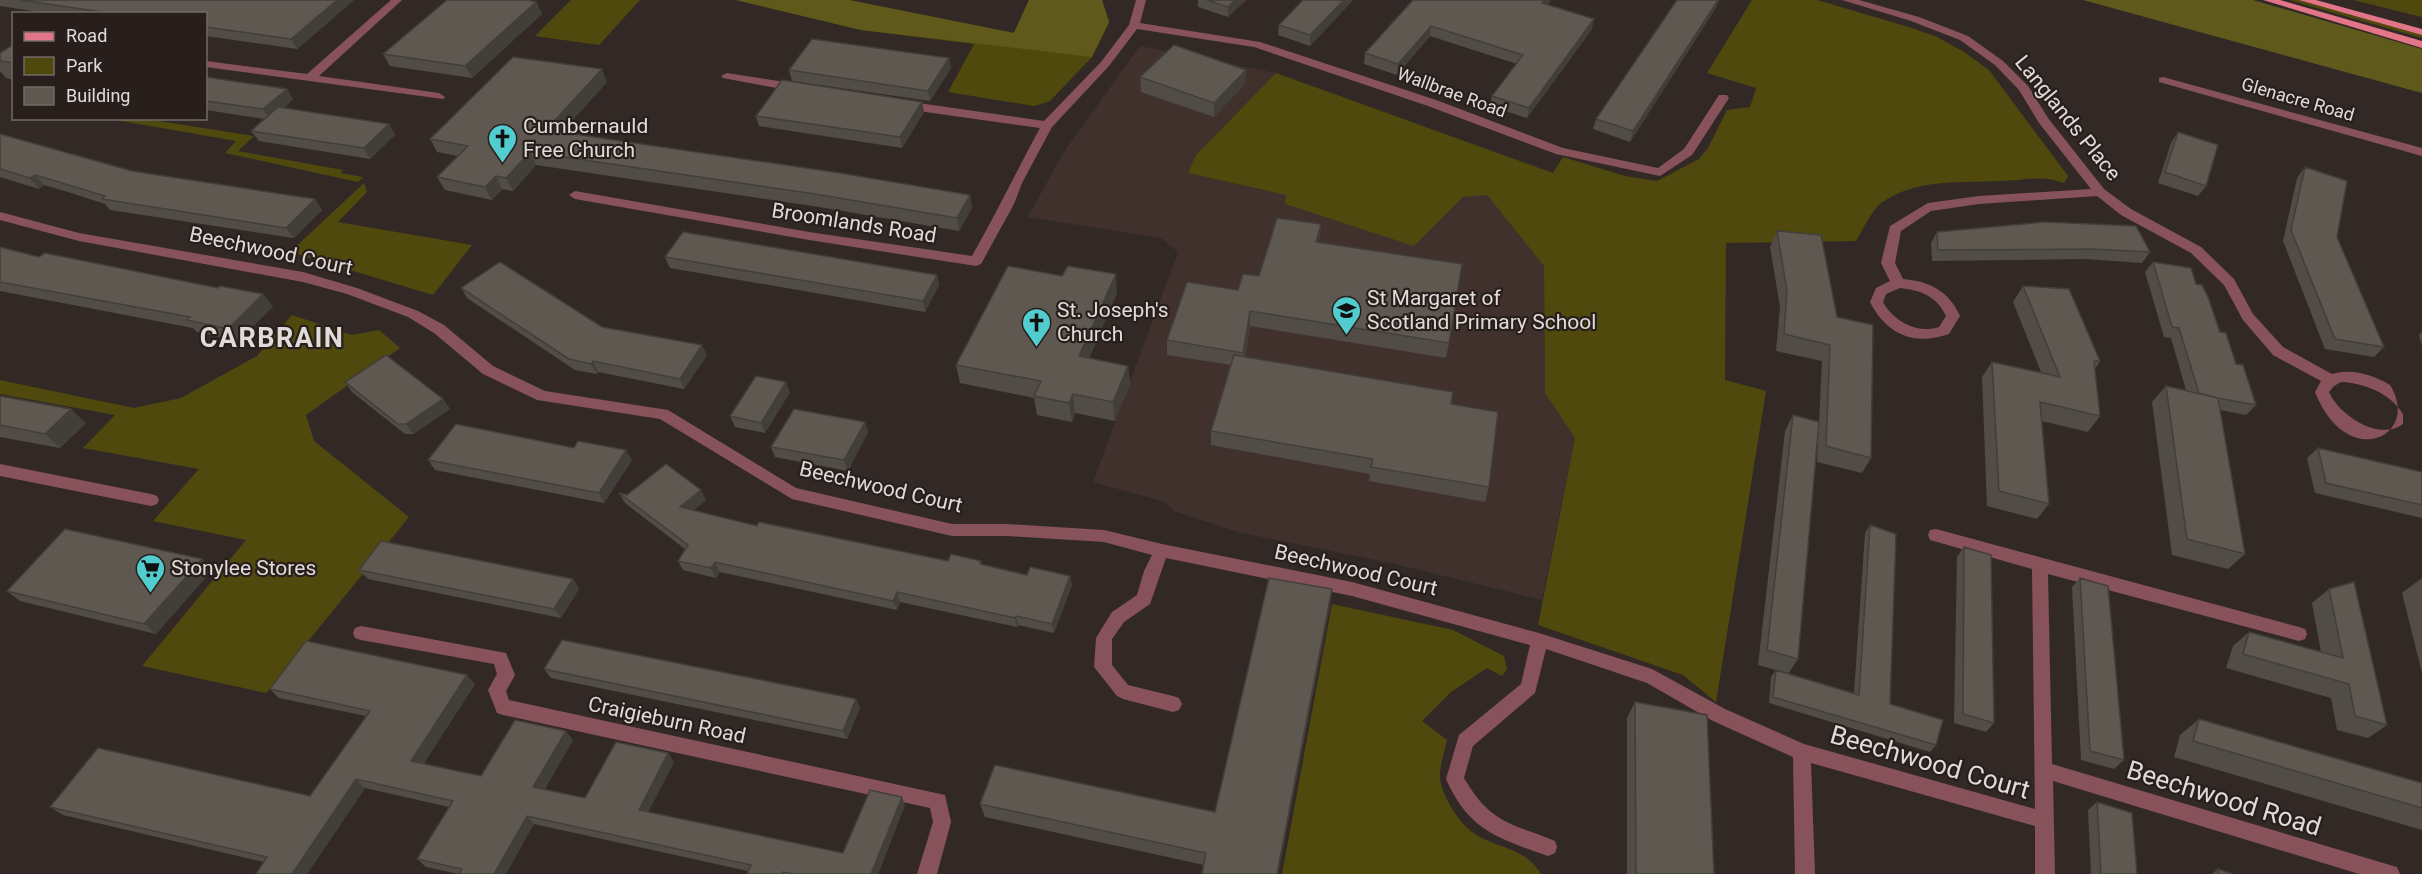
<svg xmlns="http://www.w3.org/2000/svg" width="2422" height="874" viewBox="0 0 2422 874" font-family="Roboto,sans-serif">
<rect width="100%" height="100%" fill="#322926"/>
<path fill="#40312c" d="M1140 46 1276 73 1196 155 1188 173 1286 195 1285 204 1414 245 1463 197 1486 194 1544 266 1545 393 1575 438 1542 600 1395 564 1238 532 1174 511 1165 502 1093 482 1178 252 1161 238 1028 217 1063 153Z"/>
<path fill="#4f490d" d="M571 0H640L599 45 535 36Z
M736 0H849L1014 33 1029 0H1102L1109 22 1092 57 1050 101 1034 106 948 92 974 44 861 30Z
M1752 0H1817L1912 28 1937 37 1964 52 1989 70 2068 176 2064 183C2044 174 2023 181 2001 181 1960 183 1917 178 1881 203 1871 211 1863 230 1856 241L1726 243 1725 380 1766 391 1716 702 1683 675 1538 625 1575 438 1545 393 1544 266 1487 195 1463 197 1414 246 1285 204 1286 195 1188 173 1196 155 1276 73 1553 173 1563 157 1625 176 1657 181 1699 159 1708 148 1727 110 1750 107 1756 88 1707 73Z
M2289 0H2299L2422 33V38Z
M2353 0H2422V17Z
M110 119H146L254 136 238 151 343 170 341 173 363 177 358 182 225 153 236 141Z
M364 183 367 192 338 222 472 245 433 295 290 252Z
M292 315 352 335 379 330 400 348 306 415 314 441 409 517 266 693 142 666 246 540 153 521 199 469 83 448 115 415 0 394V380L134 408 181 398 257 356Z
M1332 604 1453 630 1504 656 1507 669 1502 676 1487 668 1451 692 1422 721 1447 740C1445 750 1441 761 1440 772 1438 791 1459 824 1475 834 1499 850 1524 846 1541 874H1282Z"/>
<path fill="#60591c" d="M736 0H849L1014 33 1029 0H1102L1109 22 1092 57 861 30Z
M2083 0H2253L2422 49V93Z"/>
<g fill="none" stroke-linecap="round" stroke-linejoin="round">
<path fill="#88525b" fill-rule="evenodd" d="M391 0H402L319 76 439 93 445 97 443 99 206 67V61L307 74Z
M1136 0H1146L1140 23 1260 42 1436 100 1563 148 1658 168 1684 149 1719 95H1727L1729 98 1692 155 1660 176 1556 154 1428 106 1254 47 1137 29 1109 66 1052 127 1022 183 1014 204 981 264 976 266 809 240 575 199 569 195 575 191 809 232 972 256C996 214 1017 170 1040 128L904 109 898 105 904 101 1044 121 1101 62 1129 25Z
M1842 0H1859L1919 17 1968 36 2003 61 2028 86 2048 118 2104 189 2131 209 2201 247 2234 279 2253 314 2283 347 2332 374C2352 368 2373 375 2390 385 2422 436 2347 473 2315 392L2321 381 2273 355 2243 320 2224 285 2191 253 2121 215 2097 196 1979 204 1931 211 1901 231 1895 263 1903 279C1929 281 1949 291 1960 316L1949 334C1914 346 1887 335 1870 302L1876 288 1890 281 1881 263 1890 226 1928 203 1979 196 2091 189 2039 123 2019 90 1995 65 1960 40 1911 21ZM1900 288C1920 290 1937 296 1946 316L1939 327C1918 334 1894 322 1883 302L1886 294ZM2341 382C2364 383 2390 393 2403 414V424C2379 442 2339 415 2329 392L2334 386Z
M727 73 798 84 804 88 798 92 723 78 721 76Z
M2163 77 2422 148V156L2159 82V78Z
M0 212 79 233 303 272 357 288 418 311 444 325 493 366 545 391 668 410 796 488 952 524H1008L1104 530 1162 544 1352 582 1539 633 1652 669 1725 709 1804 744 2035 809 2032 569 1930 540 1928 535 1930 530 1936 529 2299 627 2305 629 2307 634 2305 639 2299 641 2048 574 2052 764 2390 865 2397 867 2400 874H2359L2053 781 2055 874H2035V826L1811 763 1815 874H1795L1793 757 1713 721 1647 683 1546 649 1535 693 1473 746 1464 778C1490 823 1510 823 1555 841L1557 847 1555 853 1548 856C1498 838 1469 831 1446 779L1459 735 1521 684 1530 645 1352 596 1166 558 1150 604 1124 622 1112 639V665L1128 685 1173 696 1179 698 1182 704 1179 710 1173 712 1123 699 1117 696 1094 667 1096 638 1112 612 1137 595 1144 571 1152 555 1104 542 1008 536H952L792 499 660 419 537 400 483 374 434 333 408 317 347 294 303 282 79 241 0 220Z
M0 464 151 494 157 496 159 500 157 504 151 506 0 476Z
M361 626 506 653 515 675 506 691 509 700 945 795 951 822 937 874H917L933 822 930 808 503 715 497 713 488 690 497 674 494 664 361 640 355 638 353 633 355 628Z"/>
<path fill="#e37589" fill-rule="evenodd" d="M2263 0H2280L2422 41V48Z
M2299 0H2316L2422 29V35Z"/>
</g>
<path fill="#514c46" d="M0 0H354L297 49 206 36V14H52L0 6Z
M1198 0H1246L1228 17 1198 7Z
M1303 0H1353L1310 46 1278 35 1279 25Z
M1413 0H1551L1547 4 1592 29 1527 118 1490 106 1492 96 1517 64 1430 36 1397 75 1364 64 1365 53Z
M536 2 542 14 472 78 390 66 383 54Z
M1717 6 1630 142 1593 129 1596 119Z
M14 44V80L6 78 0 71V53Z
M949 58 951 68 930 101 792 81 789 70Z
M206 77 293 99 284 108 389 124 395 135 370 159 259 141 251 131 265 119 206 110Z
M1140 77 1245 84 1214 117 1141 92Z
M607 82 562 132 970 195 972 208 959 231 819 207 536 165 513 191 502 189 492 200 445 190 437 177 458 156 437 152 430 139Z
M922 102 924 112 902 148 759 126 756 116Z
M2178 132 2206 186 2198 196 2158 183 2171 143Z
M0 134 132 171 322 210 294 238 110 210 105 204 68 192 44 185 39 189 0 177Z
M2305 167 2337 237 2384 347 2374 357 2325 349 2283 241 2297 178Z
M1321 224 1319 242 1449 343 1446 358 1250 326 1245 357 1451 404 1489 487 1485 502 1369 481 1370 474 1211 445V431L1231 365 1167 355V340L1259 276Z
M1777 231 1837 317 1871 458 1862 473 1817 462 1818 436 1798 659 1788 674 1854 693 1865 533 1870 525 1890 704 1936 745 1930 752 1769 703 1771 677 1776 670 1758 665 1785 431 1793 415 1819 422 1822 361 1776 351 1780 307 1770 247Z
M1937 232 2150 252 2142 263 2085 259 1932 261 1931 243Z
M0 247 39 257 273 306 238 341 197 332 193 328 0 291Z
M665 257 937 275 939 285 925 312 670 268Z
M2153 262 2196 284 2256 405 2246 415 2220 410 2245 554 2228 569 2172 555 2152 402 2166 386 2186 390 2171 338 2164 337 2145 272Z
M2023 286 2100 361 2095 369 2100 416 2088 432 2042 421 2049 504 2037 519 1987 506 1982 377 1992 362 2041 372 2013 302Z
M461 288 602 327 707 355 684 389 598 372 597 374 575 370 467 298Z
M1117 293 1089 358 1128 366 1130 384 1115 421 1075 413 1072 422 1037 415 1034 398 960 383 956 365Z
M2422 332V346L2419 335Z
M345 382 443 399 450 409 413 434H405L352 392Z
M790 392 765 433 735 427 730 416Z
M0 396 86 423 60 448 0 437Z
M865 422 868 432 848 471 775 457 771 447Z
M2318 448 2422 472V518L2315 493 2307 458Z
M428 460H632L604 503 435 470Z
M619 493 627 495 706 500 693 510 757 526 948 561 982 565 1027 575 1070 576 1072 585 1054 633 1018 625 1017 627 900 602 897 610 720 572 716 578 683 570 678 561 685 549 625 503Z
M1964 547 1994 723 1986 732 1954 723 1957 557Z
M202 559 212 570 156 634 20 601 7 591Z
M359 570 573 579 579 589 561 618 368 579Z
M2080 578 2124 760 2114 769 2081 760 2072 587Z
M2422 578V673L2402 593Z
M2329 589 2387 725 2368 738 2337 730 2331 698 2226 668 2233 646 2249 632 2321 652 2312 603Z
M1330 605 1278 874H1202L1204 865 985 817 980 804 1215 812Z
M544 669 856 699 860 708 847 739 551 678Z
M475 684 423 764 481 776 573 740 544 790 585 798 674 762 648 812 843 853 905 805 878 874H747L748 871 534 824 459 874 426 867 417 859 449 807 365 788 307 874H256L264 862 63 815 50 807 310 796 366 716 279 698 270 689Z
M1635 702 1714 874H1627V718Z
M2199 719 2422 783V830L2174 757 2180 735Z
M2097 802 2137 874H2091L2088 810Z
M2218 869 2233 874H2212Z"/>
<path fill="#423e39" d="M337 0H354L297 49 291 39Z
M1235 0H1246L1228 17V7Z
M1344 0H1353L1310 46V35Z
M1545 0H1551L1540 13 1542 3Z
M1718 0H1719L1717 6 1630 142 1633 131Z
M536 2 542 14 472 78 465 66Z
M1594 19 1592 29 1527 118 1529 108Z
M1431 26 1430 36 1397 75 1398 64Z
M949 58 951 68 930 101 928 91Z
M602 69 607 82 552 143 546 130Z
M1246 70 1245 84 1214 117V103Z
M287 89 293 99 270 120 263 109Z
M922 102 924 112 902 148 900 137Z
M389 124 395 135 370 159 364 148Z
M530 152 536 165 513 191 506 178Z
M35 175 44 185 39 189 30 178Z
M496 176 502 189 492 200 485 187Z
M970 195 972 208 959 231 957 218Z
M315 199 322 210 294 238 286 228Z
M1321 224 1320 239 1315 257 1316 242Z
M1116 274 1117 293 1081 374 1079 356Z
M937 275 939 285 925 312 923 301Z
M263 294 273 306 238 341 228 329Z
M1250 311V326L1243 367V353Z
M702 345 707 355 684 389 680 379Z
M593 361 598 372 597 374 591 364Z
M1128 366 1130 384 1115 421 1113 402Z
M786 382 790 392 765 433 761 423Z
M1073 394 1075 413 1072 422 1069 403Z
M443 399 450 409 413 434 406 424Z
M71 409 86 423 60 448 45 434Z
M865 422 868 432 848 471 844 460Z
M626 450 632 460 604 503 599 493Z
M701 490 706 500 685 517 680 507Z
M202 559 212 570 156 634 144 624Z
M715 562 720 572 716 578 711 568Z
M1070 576 1072 585 1054 633 1052 624Z
M573 579 579 589 561 618 554 609Z
M1332 589 1330 605 1278 874H1277Z
M897 592 900 602 897 610 893 601Z
M1016 616 1018 625 1017 627 1015 618Z
M467 675 475 684 420 770 411 761Z
M856 699 860 708 847 739 843 731Z
M566 731 573 740 541 796 533 787Z
M668 753 674 762 645 818 639 810Z
M356 779 365 788 307 874H292Z
M902 797 905 805 878 874H871Z
M527 816 534 824 506 874H494Z"/>
<path fill="#5e5851" stroke="#423e39" stroke-width="1.5" d="M21 0H337L291 39 206 27V14H115Z
M447 0H527L536 2 465 66 383 54Z
M1207 0H1235L1228 7Z
M1303 0H1344L1310 35 1279 25Z
M1413 0H1545L1542 3 1594 19 1529 108 1492 96 1523 55 1431 26 1398 64 1365 53Z
M1677 0H1718L1633 131 1596 119Z
M812 39 949 58 928 91 789 70Z
M14 44V63L0 61V53Z
M1174 45 1246 70 1214 103 1140 77Z
M513 57 602 69 546 130 840 173 970 195 957 218 815 194 530 152 506 178 496 176 485 187 437 177 468 146 430 139Z
M206 77 287 89 263 109 206 101Z
M782 80 922 102 900 137 756 116Z
M278 107 389 124 364 148 251 131Z
M2178 132 2218 145 2206 186 2165 172Z
M0 134 132 171 315 199 286 228 102 199 105 196 59 182 35 175 30 178 0 169Z
M2305 167 2347 181 2337 237 2384 347 2335 339 2291 230Z
M1277 218 1321 224 1316 242 1462 264 1449 343 1250 311 1243 353 1167 340 1187 282 1238 290 1243 274 1259 276Z
M2045 222 2136 226 2150 252 2092 249 1938 250 1937 232Z
M1777 231 1821 235 1837 317 1873 325 1871 458 1826 446 1830 345 1784 334 1787 291Z
M683 232 937 275 923 301 665 257Z
M0 247 39 257 45 253 218 288 220 286 263 294 228 329 187 320 190 317 0 282Z
M500 262 602 327 702 345 680 379 593 361 591 364 569 359 461 288Z
M2153 262 2191 268 2196 284 2202 285 2208 297 2220 332 2226 333 2236 364 2243 365 2256 405 2218 398 2199 393 2179 328 2172 327Z
M1008 266 1062 276 1068 266 1116 274 1079 356 1128 366 1113 402 1073 394 1069 403 1034 396 1041 381 956 365Z
M2023 286 2069 289 2100 361H2094L2100 416 2040 402 2049 504 1999 491 1992 362 2060 377Z
M386 355 443 399 406 424H398L345 382Z
M1234 355 1453 392 1451 404 1498 412 1489 487 1371 467 1373 459 1211 431Z
M756 376 786 382 761 423 730 416Z
M2166 386 2218 398 2245 554 2187 539Z
M0 396 71 409 45 434 0 425Z
M794 409 865 422 844 460 771 447Z
M1793 415 1819 422 1798 659 1767 650Z
M456 424 574 448 578 441 626 450 599 493 428 460Z
M2318 448 2422 472V505L2326 483Z
M666 464 701 490 680 507 757 526 759 522 948 561 951 554 981 561 980 564 1027 575 1030 567 1070 576 1052 624 1016 616 1015 618 897 592 893 601 715 562 711 568 678 561 688 545 619 493 627 495Z
M1870 525 1896 534 1890 704 1943 720 1936 745 1773 697 1776 670 1859 695Z
M65 529 202 559 144 624 7 591Z
M381 541 573 579 554 609 359 570Z
M1964 547 1991 555 1994 723 1963 714Z
M1269 578 1332 589 1277 874H1202L1206 853 980 804 995 765 1215 812Z
M2080 578 2108 586 2124 760 2090 751Z
M2354 582 2387 725 2355 716 2349 684 2243 654 2249 632 2343 658 2329 589Z
M562 640 856 699 843 731 544 669Z
M306 641 467 675 411 761 481 776 515 720 566 731 533 787 585 798 616 742 668 753 639 810 843 853 870 790 902 797 871 874H794L783 872 782 874H747L751 865 527 816 494 874H459L462 869 417 859 453 801 356 779 292 874H256L267 857 50 807 98 748 310 796 370 711 270 689Z
M1635 702 1707 715 1714 874H1636Z
M2199 719 2422 783V808L2193 741Z
M2097 802 2132 813 2137 874H2101Z
M2218 869 2233 874H2219Z"/>
<defs>
<symbol id="church-pin" viewBox="-11 -11 22 30"><path d="M0 17L-7.5 6A9.5 9.5 0 1 1 7.5 6Z" fill="#52cdcf" stroke="#281f1c"/><path d="M-1.2-6h2.4v3.5h3.3v2.4h-3.3V6h-2.4V-.1h-3.3v-2.4h3.3Z" fill="#111"/></symbol>
<symbol id="school-pin" viewBox="-11 -11 22 30"><path d="M0 17L-7.5 6A9.5 9.5 0 1 1 7.5 6Z" fill="#52cdcf" stroke="#281f1c"/><path d="M0-5L7-2L0 1L-7-2ZM-4 1L0 2.5L4 1V4Q0 6-4 4Z" fill="#111"/></symbol>
<symbol id="supermarket-pin" viewBox="-11 -11 22 30"><path d="M0 17L-7.5 6A9.5 9.5 0 1 1 7.5 6Z" fill="#52cdcf" stroke="#281f1c"/><path d="M-6-5.5h2.5l.6 2H6L4.5 2H-2.5L-4.4-4H-6ZM-1.5 3.2a1.3 1.3 0 1 0 .1 0ZM3 3.2a1.3 1.3 0 1 0 .1 0Z" fill="#111"/></symbol>
</defs>
<g fill-rule="evenodd">
<use href="#church-pin" x="486" y="122" width="33" height="45"/>
<use href="#school-pin" x="1330" y="294" width="33" height="45"/>
<use href="#church-pin" x="1020" y="306" width="33" height="45"/>
<use href="#supermarket-pin" x="134" y="552" width="33" height="45"/>
</g>
<g text-anchor="middle" dominant-baseline="central" stroke-width="4.5" stroke-linejoin="round" paint-order="stroke">
<g font-size="18" fill="#e0dad8" stroke="#281f1c">
<text transform="translate(1452 92) rotate(20)">Wallbrae Road</text>
<text transform="translate(2298 99) rotate(16)">Glenacre Road</text>
</g>
<g font-size="21" fill="#e0dad8" stroke="#281f1c">
<text transform="translate(2068 118) rotate(51)">Langlands Place</text>
<text transform="translate(854 223) rotate(9)">Broomlands Road</text>
<text transform="translate(271 251) rotate(12)">Beechwood Court</text>
<text transform="translate(881 487) rotate(13)">Beechwood Court</text>
<text transform="translate(1356 570) rotate(13)">Beechwood Court</text>
<text transform="translate(667 720) rotate(12)">Craigieburn Road</text>
</g>
<g font-size="21" fill="#e0dad8" stroke="#281f1c" text-anchor="start">
<text x="523" y="126">Cumbernauld<tspan x="523" dy="24">Free Church</tspan></text>
<text x="1367" y="298">St Margaret of<tspan x="1367" dy="24">Scotland Primary School</tspan></text>
<text x="1057" y="310">St. Joseph's<tspan x="1057" dy="24">Church</tspan></text>
<text x="171" y="568">Stonylee Stores</text>
</g>
<g font-size="26" fill="#e0dad8" stroke="#281f1c">
<text transform="translate(1930 762) rotate(16)">Beechwood Court</text>
<text transform="translate(2224 798) rotate(17)">Beechwood Road</text>
</g>
<g font-size="27" font-weight="bold" letter-spacing="1.5" fill="#e0dad8" stroke="#281f1c">
<text x="272" y="338">CARBRAIN</text>
</g>
</g>
<rect x="12" y="12" width="195" height="108" fill="#281f1c" stroke="#726a67" stroke-width="1.5"/>
<rect x="24" y="32" width="30" height="9" fill="#e37589" stroke="#726a67" stroke-width="1.5"/>
<text x="66" y="42" font-size="18" fill="#e0dad8">Road</text>
<rect x="24" y="57" width="30" height="18" fill="#4f490d" stroke="#726a67" stroke-width="1.5"/>
<text x="66" y="72" font-size="18" fill="#e0dad8">Park</text>
<rect x="24" y="87" width="30" height="18" fill="#5e5851" stroke="#726a67" stroke-width="1.5"/>
<text x="66" y="102" font-size="18" fill="#e0dad8">Building</text>
</svg>
